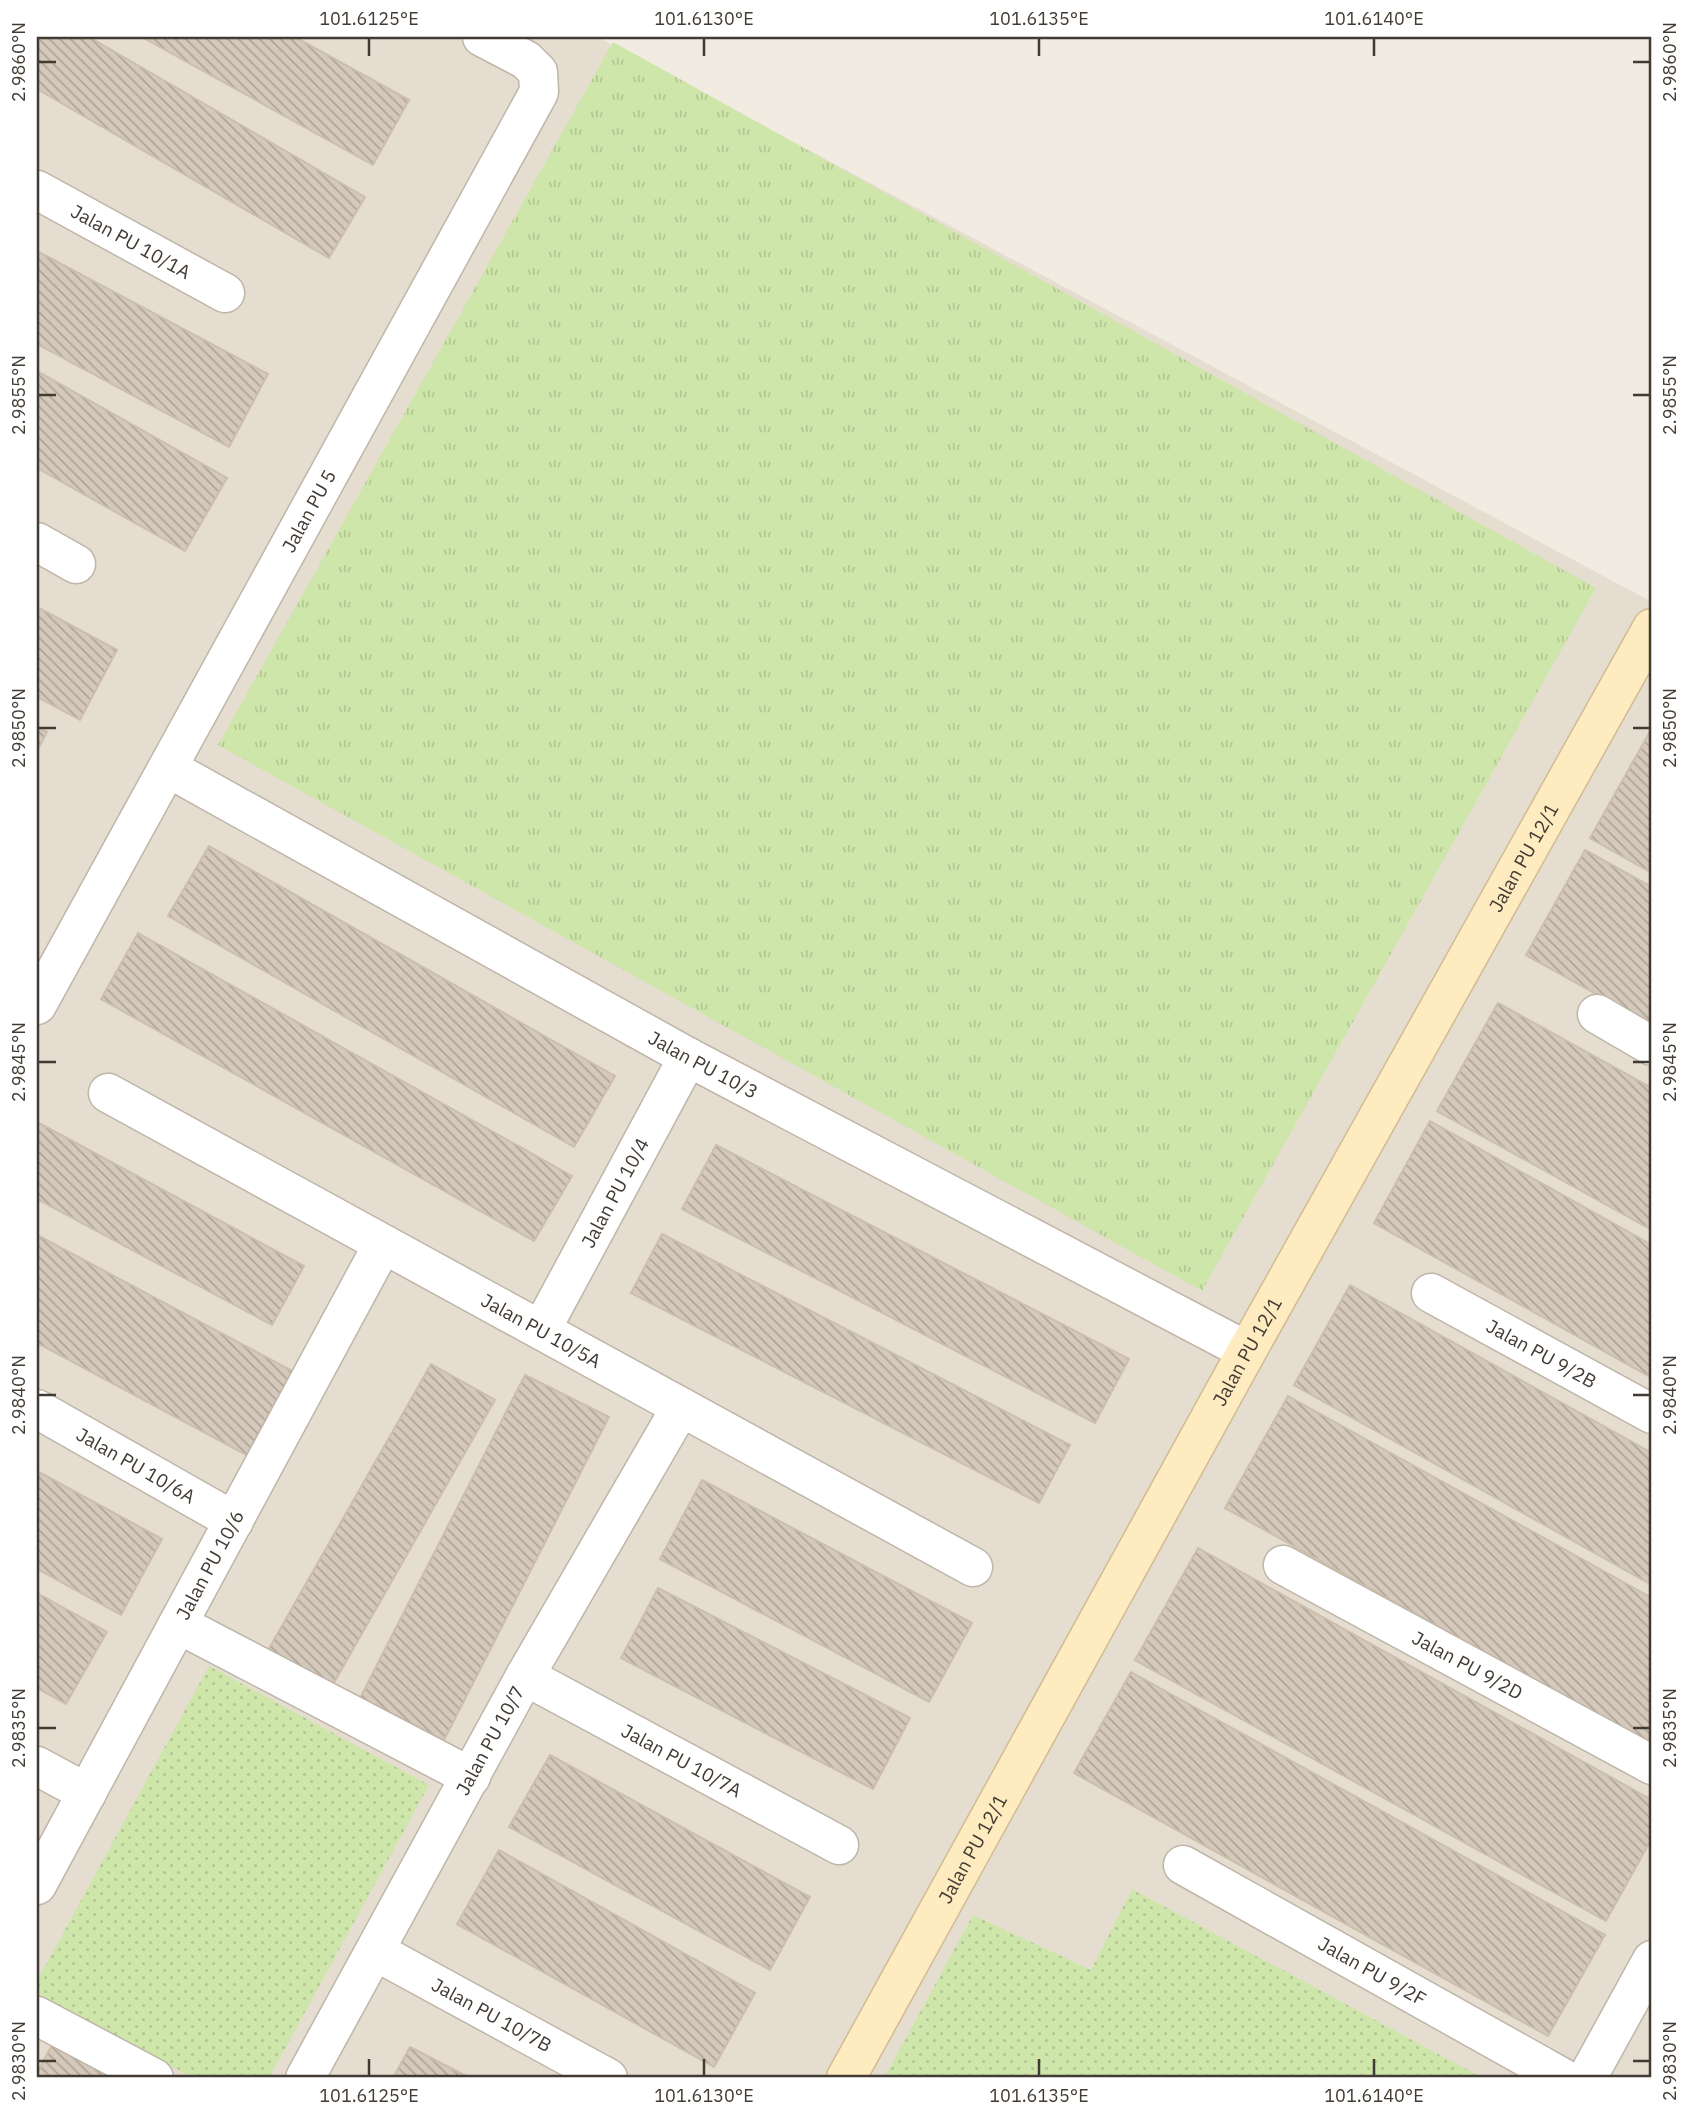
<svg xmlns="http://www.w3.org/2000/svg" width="1689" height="2115" viewBox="0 0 1689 2115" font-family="'IBM Plex Sans',sans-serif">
<defs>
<pattern id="grass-tufts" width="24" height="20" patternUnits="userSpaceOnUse" patternTransform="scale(1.75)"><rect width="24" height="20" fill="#cfe6aa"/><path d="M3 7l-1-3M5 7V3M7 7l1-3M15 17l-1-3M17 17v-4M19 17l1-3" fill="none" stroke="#b3c693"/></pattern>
<pattern id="park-dots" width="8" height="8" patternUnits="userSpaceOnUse" patternTransform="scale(1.75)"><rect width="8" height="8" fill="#cfe6aa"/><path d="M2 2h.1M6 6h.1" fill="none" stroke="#b3c693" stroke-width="1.8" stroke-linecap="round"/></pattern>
<pattern id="building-back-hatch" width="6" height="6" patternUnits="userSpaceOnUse" patternTransform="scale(1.75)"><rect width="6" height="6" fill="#d5c9bb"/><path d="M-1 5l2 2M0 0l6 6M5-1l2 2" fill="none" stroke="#aea499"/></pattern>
</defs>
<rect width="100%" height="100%" fill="#f1ebe2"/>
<path fill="#e5ddd0" d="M37 37H598L1652 602V2078H37Z"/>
<path fill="url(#grass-tufts)" d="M613 42 1596 588 1202 1291 218 745Z"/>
<path fill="url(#park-dots)" d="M209 1666 429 1785 269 2078H193L37 1993V1981Z
M1132 1889 1483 2078H884L973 1915 1091 1970Z"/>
<path fill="url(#building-back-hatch)" stroke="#cdbeab" stroke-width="2" d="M37 37H89L365 197 329 258 37 89Z
M142 37H295L409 100 373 165Z
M37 251 268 374 229 447 37 344Z
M37 371 227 478 185 551 37 468Z
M37 607 117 650 80 720 37 697Z
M37 727 47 732 37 751Z
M1652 728V873L1590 838Z
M209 846 615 1076 574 1147 168 916Z
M1585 850 1652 887V1025L1526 955Z
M138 933 572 1176 534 1241 101 999Z
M1498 1003 1652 1088V1230L1437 1111Z
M1430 1121 1652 1245V1378L1374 1223Z
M37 1122 304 1266 272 1325 37 1199Z
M716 1145 1129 1359 1095 1423 682 1209Z
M662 1234 1070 1445 1039 1503 631 1293Z
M37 1235 296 1373 250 1457 37 1343Z
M1350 1285 1652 1453V1585L1294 1385Z
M431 1364 495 1400 331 1688 267 1652Z
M525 1375 609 1417 442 1744 358 1702Z
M1288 1396 1652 1598V1745L1225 1508Z
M37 1471 162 1539 121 1615 37 1569Z
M702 1480 972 1623 929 1702 660 1559Z
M1198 1548 1652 1800V1838L1606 1921 1135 1660Z
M658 1588 910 1718 873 1789 621 1658Z
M37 1593 107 1632 66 1704 37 1688Z
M1131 1672 1605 1935 1548 2036 1074 1773Z
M550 1755 810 1897 770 1970 509 1827Z
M499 1850 755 1993 714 2067 457 1924Z
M54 2041 115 2073 113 2078H37V2073Z
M410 2047 470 2078H393Z"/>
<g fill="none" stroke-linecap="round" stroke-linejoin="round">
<defs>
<g id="street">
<path id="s1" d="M37 190 225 293"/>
<path d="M37 542 76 564"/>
<path id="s2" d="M168 768 688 1057 1247 1351"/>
<path id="s3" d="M37 1005 539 92 538 72 526 60 482 37"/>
<path d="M1597 1014 1652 1046"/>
<path id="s4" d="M108 1093 973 1567"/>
<path id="s5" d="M1431 1293 1652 1414"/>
<path id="s6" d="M541 1330 688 1057"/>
<path id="s7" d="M37 1409 234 1521"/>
<path id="s8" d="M1283 1565 1652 1765"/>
<path d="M178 1624 471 1777"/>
<path id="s9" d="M525 1676 839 1845"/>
<path d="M37 1766 87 1793"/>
<path id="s10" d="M1183 1865 1563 2078"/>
<path id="s11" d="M37 1885 383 1244"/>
<path id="s12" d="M375 1951 608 2078"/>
<path d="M37 2016 154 2078"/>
<path id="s13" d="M305 2078 525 1676 681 1407"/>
<path d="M1587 2078 1652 1960"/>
</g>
<g id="secondary">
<path id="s14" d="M846 2078 1247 1351 1652 628"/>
</g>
</defs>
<use href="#street" stroke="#bfb5a8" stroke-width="41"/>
<use href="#secondary" stroke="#d1bc92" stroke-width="41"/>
<use href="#street" stroke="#fff" stroke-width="38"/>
<use href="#secondary" stroke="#feebbf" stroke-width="38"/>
</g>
<path fill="none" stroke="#423b33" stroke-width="2.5" d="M369 38V56M704 38V56M1039 38V56M1374 38V56M38 62H56M1633 62H1650M38 395H56M1633 395H1650M38 728H56M1633 728H1650M38 1062H56M1633 1062H1650M38 1395H56M1633 1395H1650M38 1728H56M1633 1728H1650M369 2059V2076M704 2059V2076M1039 2059V2076M1374 2059V2076M38 2061H56M1633 2061H1650"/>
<g text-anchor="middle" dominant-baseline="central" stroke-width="5" stroke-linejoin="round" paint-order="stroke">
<g font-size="19" fill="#423b33" stroke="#fff">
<text stroke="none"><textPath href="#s1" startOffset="107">Jalan PU 10/1A</textPath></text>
<text stroke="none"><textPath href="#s3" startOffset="564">Jalan PU 5</textPath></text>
<text stroke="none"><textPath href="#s14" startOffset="1396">Jalan PU 12/1</textPath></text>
<text stroke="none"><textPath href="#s2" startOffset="612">Jalan PU 10/3</textPath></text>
<text stroke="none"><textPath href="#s6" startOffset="156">Jalan PU 10/4</textPath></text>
<text stroke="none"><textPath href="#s4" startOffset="494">Jalan PU 10/5A</textPath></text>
<text stroke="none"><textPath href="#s14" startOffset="830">Jalan PU 12/1</textPath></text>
<text stroke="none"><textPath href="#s5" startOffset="126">Jalan PU 9/2B</textPath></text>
<text stroke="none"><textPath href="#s7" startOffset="114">Jalan PU 10/6A</textPath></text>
<text stroke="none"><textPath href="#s11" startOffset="364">Jalan PU 10/6</textPath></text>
<text stroke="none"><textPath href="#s8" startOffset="210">Jalan PU 9/2D</textPath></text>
<text stroke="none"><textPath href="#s13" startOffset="385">Jalan PU 10/7</textPath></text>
<text stroke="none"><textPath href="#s9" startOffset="178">Jalan PU 10/7A</textPath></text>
<text stroke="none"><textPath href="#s14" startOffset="262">Jalan PU 12/1</textPath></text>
<text stroke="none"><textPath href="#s10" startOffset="217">Jalan PU 9/2F</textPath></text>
<text stroke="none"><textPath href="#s12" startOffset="133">Jalan PU 10/7B</textPath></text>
</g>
</g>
<rect width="1689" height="2115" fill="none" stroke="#ffffff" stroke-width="77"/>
<rect x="38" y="38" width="1612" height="2038" fill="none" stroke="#423b33" stroke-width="2.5"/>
<g font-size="18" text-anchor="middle" fill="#423b33">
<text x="369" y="25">101.6125°E</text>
<text x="704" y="25">101.6130°E</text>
<text x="1039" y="25">101.6135°E</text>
<text x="1374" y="25">101.6140°E</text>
<text transform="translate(19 62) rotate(-90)" y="6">2.9860°N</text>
<text transform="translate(1670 62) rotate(-90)" y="6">2.9860°N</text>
<text transform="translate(19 395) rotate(-90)" y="6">2.9855°N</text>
<text transform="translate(1670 395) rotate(-90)" y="6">2.9855°N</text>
<text transform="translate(19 728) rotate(-90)" y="6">2.9850°N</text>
<text transform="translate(1670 728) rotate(-90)" y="6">2.9850°N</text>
<text transform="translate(19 1062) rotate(-90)" y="6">2.9845°N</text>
<text transform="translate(1670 1062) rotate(-90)" y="6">2.9845°N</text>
<text transform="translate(19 1395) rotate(-90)" y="6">2.9840°N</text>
<text transform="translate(1670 1395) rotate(-90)" y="6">2.9840°N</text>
<text transform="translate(19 1728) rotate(-90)" y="6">2.9835°N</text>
<text transform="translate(1670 1728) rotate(-90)" y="6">2.9835°N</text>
<text transform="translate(19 2061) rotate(-90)" y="6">2.9830°N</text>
<text transform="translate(1670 2061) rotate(-90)" y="6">2.9830°N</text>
<text x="369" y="2102">101.6125°E</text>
<text x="704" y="2102">101.6130°E</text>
<text x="1039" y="2102">101.6135°E</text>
<text x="1374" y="2102">101.6140°E</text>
</g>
</svg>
